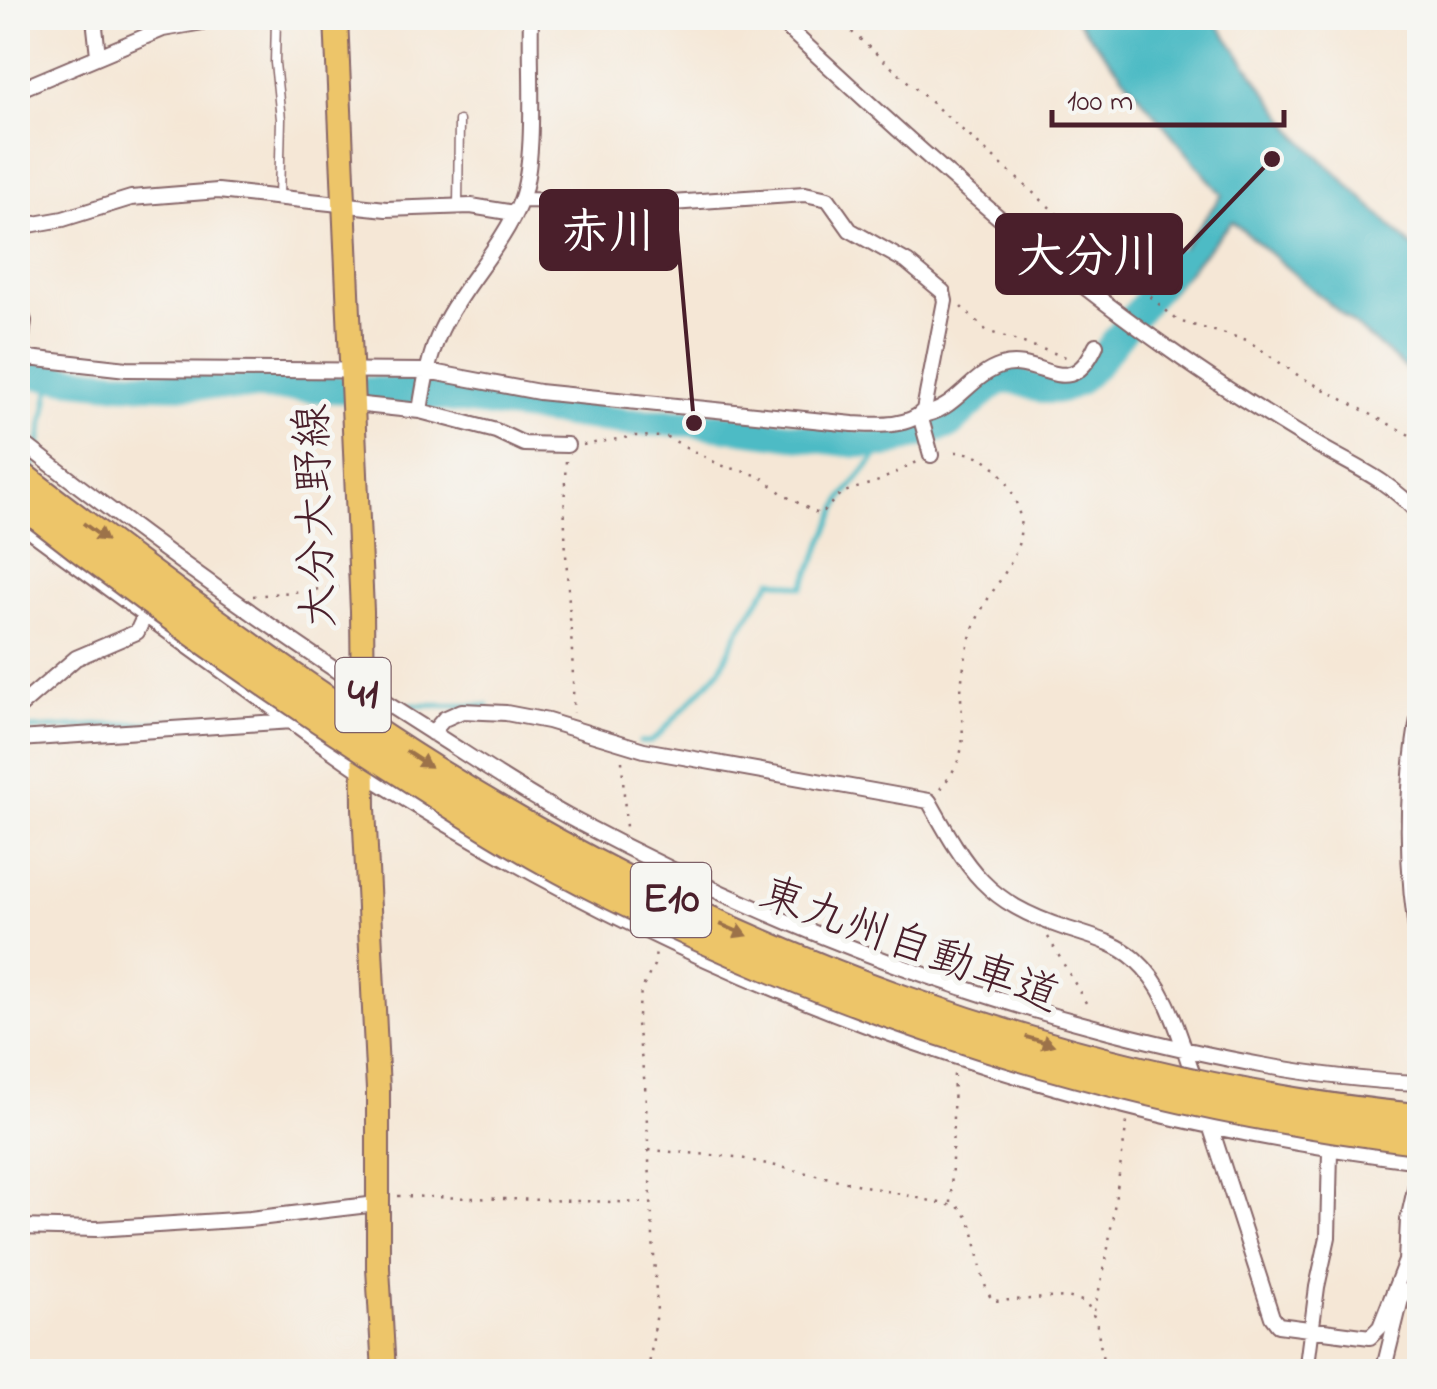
<svg xmlns="http://www.w3.org/2000/svg" width="1437" height="1389" viewBox="0 0 1437 1389" font-family="'Indie Flower','Klee One',sans-serif">
<rect width="100%" height="100%" fill="#f6f6f2"/>
<filter id="ink" filterUnits="userSpaceOnUse"><feTurbulence type="fractalNoise" baseFrequency=".01" numOctaves="2"/><feDisplacementMap in="SourceGraphic" scale="20" xChannelSelector="R" yChannelSelector="G"/><feConvolveMatrix kernelMatrix="1 2 1 2 8 2 1 2 1" color-interpolation-filters="sRGB"/></filter>
<filter id="wash" filterUnits="userSpaceOnUse"><feTurbulence type="fractalNoise" baseFrequency=".0048" numOctaves="4" result="noise"/><feDisplacementMap in="SourceGraphic" scale="40" xChannelSelector="R" yChannelSelector="G"/><feGaussianBlur stdDeviation="2.25" result="paint"/><feColorMatrix in="noise" values="0 0 0 0 0 0 0 0 0 0 0 0 0 0 0 0 0 1.4 0 .05"/><feComposite in="paint" operator="in"/></filter>
<g filter="url(#wash)">
<rect width="100%" height="100%" fill="#f5e7d6"/>
<path fill="#4dbbc5" stroke="#4c6d78" stroke-width="2.5" d="M1075 18H1213L1298 136 1419 253V380L1232 221 1165 298 1152 289 1222 195Z"/>
<g fill="none" stroke-linecap="round" stroke-linejoin="round">
<path stroke="#4dbbc5" stroke-width="5" d="M31 471 39 447 52 377
M395 705 488 706
M18 730 184 721
M640 742H650L658 736 720 670 738 632 772 580 803 587 843 497 886 444"/>
<path stroke="#4dbbc5" stroke-width="28" d="M18 373 113 383 393 391 626 422 694 423 857 444H886L950 425 986 391 1002 381 1015 380 1043 390H1061L1077 382 1096 365 1177 262"/>
</g>
</g>
<g filter="url(#ink)">
<g fill="none" stroke-linecap="round" stroke-linejoin="round">
<defs>
<path id="lane" d="M276 18 275 63 281 119 279 198
M458 206 459 121"/>
<path id="street" d="M94 18 98 55
M777 18C902 135 1032 254 1173 352 1218 384 1266 414 1314 443 1356 468 1385 477 1420 515
M18 90 163 29 226 18
M18 227 63 219 131 198 218 191 386 209 471 206 514 213
M18 304 24 321 18 371
M19 357 127 369 427 371 539 392 853 424C875 425 909 428 924 410L945 301 943 292 907 262 850 230 828 199 805 194 671 203 521 200
M354 404 420 411 496 431 524 444 567 445
M420 411C424 384 429 356 441 330 463 284 502 248 521 200 537 158 529 66 531 18
M18 439C150 542 286 641 428 730 477 761 525 794 576 821 745 911 923 983 1109 1031 1210 1057 1314 1079 1419 1083L1420 1007
M931 455 920 415C955 412 969 376 1001 366 1041 354 1069 405 1096 345
M18 522C93 578 170 633 246 688 286 717 326 748 367 775 684 978 1045 1116 1420 1161
M18 708 76 658 137 632 144 617
M1420 708C1405 786 1405 874 1420 952
M432 733 444 719 462 711 506 713 548 721 644 750 929 801C968 871 986 902 1065 928 1088 936 1116 942 1135 959 1170 990 1180 1040 1196 1083
M18 739 293 721
M1209 1122 1272 1317 1278 1325 1370 1337 1380 1327 1406 1261
M18 1227 96 1229 250 1219 377 1204
M1410 1262 1406 1261 1408 1220 1420 1167
M1409 1270 1420 1238
M1306 1372 1317 1287 1328 1237 1330 1151
M1383 1372 1403 1291"/>
<path id="primary" d="M336 18 362 611 364 808 378 1090V1268L384 1372"/>
</defs>
<use href="#lane" stroke="#866567" stroke-width="11"/>
<use href="#street" stroke="#866567" stroke-width="18"/>
<use href="#primary" stroke="#866567" stroke-width="26"/>
<path stroke="#866567" stroke-width="2.5" stroke-dasharray="2.5 8" stroke-linecap="butt" d="M836 18 1178 321 1247 340 1299 376 1417 439
M961 307 987 331 1069 358
M583 445 635 436 667 437 720 465 760 476 784 495 820 515 841 493 879 481 917 462
M566 461C560 546 575 628 573 713
M253 596 340 587
M18 665 22 683
M622 761 626 828
M940 789C970 753 962 738 961 696 961 678 965 660 969 642 984 578 1049 555 1006 481 992 458 974 451 948 452
M1048 937 1089 1008
M649 1150 736 1157 958 1207C984 1227 974 1275 993 1301L1067 1297 1086 1302 1096 1320 1105 1372
M398 1196 650 1203
M951 1203 954 1072
M1094 1311 1106 1261 1127 1122
M648 1372 657 1312 645 1085 637 1024 641 991 654 965 656 952"/>
<use href="#lane" stroke="#fff" stroke-width="8"/>
<use href="#street" stroke="#fff" stroke-width="14"/>
<use href="#primary" stroke="#edc569" stroke-width="22"/>
<defs>
<path id="highway-bridge" d="M18 472C152 576 290 678 434 769 729 955 1072 1082 1420 1117
M18 502C141 599 270 690 402 774 470 818 539 862 612 897 866 1023 1138 1107 1420 1141"/>
</defs>
<use href="#highway-bridge" stroke="#866567" stroke-width="29" stroke-linecap="butt"/>
<use href="#highway-bridge" stroke="#edc569" stroke-width="25"/>
</g>
<defs><path id="oneway-solid" d="M-6-.8H1V-3.2L6.5 0L1 3.2V.8H-6Z" transform="scale(2.5)"/></defs>
<g fill="#9c724a">
<use href="#oneway-solid" transform="translate(95 532) rotate(37)"/>
<use href="#oneway-solid" transform="translate(418 759) rotate(33)"/>
<use href="#oneway-solid" transform="translate(734 930) rotate(23)"/>
<use href="#oneway-solid" transform="translate(1040 1041) rotate(16)"/>
</g>
</g>
<g text-anchor="middle" dominant-baseline="central" stroke-width="10" stroke-linejoin="round" paint-order="stroke">
<g fill="#f6f6f2" stroke="#7e6067" stroke-width="2.5">
<rect x="335.5" y="658" width="55" height="74" rx="8"/>
<rect x="631" y="863" width="80" height="74" rx="8"/>
</g>
<g font-size="42" font-weight="bold" fill="#4a1f2b">
<text x="363" y="695">41</text>
<text x="671" y="900">E10</text>
</g>
<g font-size="45" fill="#4a1f2b" stroke="#f6f6f2">
<text transform="translate(318 516) rotate(-92)">大分大野線</text>
<text transform="translate(909 947) rotate(20)">東九州自動車道</text>
</g>
</g>
<path fill="none" stroke="#4a1f2b" stroke-width="4" d="M694 423L677 230M1272 159L1181 254"/>
<g fill="#4a1f2b" stroke="#f6f6f2" stroke-width="4">
<circle cx="694" cy="423" r="10"/>
<circle cx="1272" cy="159" r="10"/>
</g>
<g fill="#4a1f2b" stroke="#4a1f2b" stroke-width="4">
<rect x="541" y="191" width="136" height="78" rx="10"/>
<rect x="997" y="215" width="184" height="78" rx="10"/>
</g>
<g font-size="48" text-anchor="middle" font-weight="bold" fill="#fff">
<text x="609" y="247">赤川</text>
<text x="1089" y="271">大分川</text>
</g>
<rect width="1437" height="1389" fill="none" stroke="#f6f6f2" stroke-width="60"/>
<path d="M1052 110v15h232v-15" fill="none" stroke="#4a1f2b" stroke-width="5"/>
<text x="1067" y="110" font-size="30" fill="#4a1f2b" stroke="#f6f6f2" stroke-width="8" paint-order="stroke">100 m</text>
</svg>
